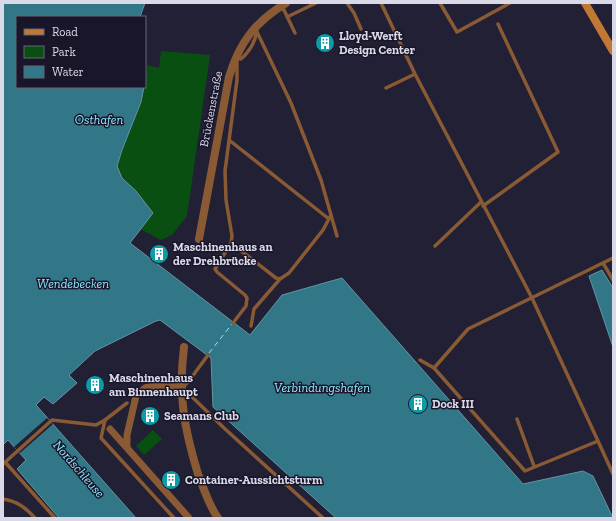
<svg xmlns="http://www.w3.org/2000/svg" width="616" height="521" viewBox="0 0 616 521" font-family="'Zilla Slab',serif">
<rect width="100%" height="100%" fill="#222034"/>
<path fill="#094f11" d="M161 51 210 55 187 216 172 235 161 240 140 229 153 213 136 191 122 178 117 166 122 150 141 102 144 87H145L147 65 159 68Z
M153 430 162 439 144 455 136 446Z"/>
<path fill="#317787" stroke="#6494a4" d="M3 3H145L140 17H17V87H144L141 102 122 150 117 166 122 178 136 191 153 213 130 243 250 335 282 295 342 278 523 484 583 471 593 476 613 518H336L213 407 211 358 160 320 156 321 95 351 69 375 77 383 53 404 44 397 36 405 136 518H59L17 469 26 460 8 440 3 445Z
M602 270 613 288V347L589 276Z"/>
<path fill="#222034" d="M47 418 53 424 20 453 14 447Z"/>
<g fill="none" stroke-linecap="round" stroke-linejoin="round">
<path stroke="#8ee7fd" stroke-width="1" stroke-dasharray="5 4" stroke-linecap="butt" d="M209 353 232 324"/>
<path stroke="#895a33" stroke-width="3.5" d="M347 3 354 13 361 29
M381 3 415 74 532 298 598 441 525 471 434 368
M440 3 457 32 510 3
M280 7 284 10 295 33
M287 17 316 3
M257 32 291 103 321 180 337 236
M237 56 241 59C249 52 255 42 257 31
M386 88 415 74
M229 140 329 219
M483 206 558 152 498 24
M231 243 276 278 280 279
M435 246 481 202
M603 263 613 280
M233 323 246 306 247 298 245 295 217 272 215 269 231 243 232 236 226 200 225 171 237 80V63
M251 326 254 309 280 279 289 273 323 230 331 215
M208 355 189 381 181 389 185 390 224 428 323 518
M420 360 434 368 468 329 613 258
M517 419 534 466
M105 420 101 438 174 518
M598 441 613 474
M5 462 55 518
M3 464 52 420 96 425 105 420 127 403
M3 499C17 501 26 508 35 518"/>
<path stroke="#895a33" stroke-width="7" d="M181 389 179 386H150L145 388 136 396 127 435V448L189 518
M110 429 127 448"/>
<path stroke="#895a33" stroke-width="8" d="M199 239 229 77C239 43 255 22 286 3
M184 347C178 395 184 428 198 474 204 489 208 504 218 518"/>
<path stroke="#c27835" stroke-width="8" d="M585 3 613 51"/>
</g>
<defs>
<symbol id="building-disc" viewBox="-11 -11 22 22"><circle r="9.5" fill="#0f9aa8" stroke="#19162a"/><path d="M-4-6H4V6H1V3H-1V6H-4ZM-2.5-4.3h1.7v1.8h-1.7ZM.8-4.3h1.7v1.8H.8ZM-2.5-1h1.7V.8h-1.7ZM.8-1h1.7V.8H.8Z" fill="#fff"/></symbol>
</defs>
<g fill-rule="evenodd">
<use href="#building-disc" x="314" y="32" width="22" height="22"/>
<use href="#building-disc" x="148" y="243" width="22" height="22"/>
<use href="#building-disc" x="84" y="374" width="22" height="22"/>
<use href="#building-disc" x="407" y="393" width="22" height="22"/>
<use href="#building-disc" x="139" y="405" width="22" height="22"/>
<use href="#building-disc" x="160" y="469" width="22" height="22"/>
</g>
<g text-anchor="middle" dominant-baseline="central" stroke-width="3" stroke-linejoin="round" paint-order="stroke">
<g font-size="12" font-weight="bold" fill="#dad9e8" stroke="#19162a" text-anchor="start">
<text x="339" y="36">Lloyd-Werft<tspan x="339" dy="14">Design Center</tspan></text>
<text x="173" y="247">Maschinenhaus an<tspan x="173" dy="14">der Drehbrücke</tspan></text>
<text x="109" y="378">Maschinenhaus<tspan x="109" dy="14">am Binnenhaupt</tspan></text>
<text x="432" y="404">Dock III</text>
<text x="164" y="416">Seamans Club</text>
<text x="185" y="480">Container-Aussichtsturm</text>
</g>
<g font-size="12" fill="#dad9e8" stroke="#19162a">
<text transform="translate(211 109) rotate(-79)">Brückenstraße</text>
</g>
<g font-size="13" font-style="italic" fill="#8ee7fd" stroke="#19162a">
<text x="99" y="119">Osthafen</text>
<text x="73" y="283">Wendebecken</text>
<text x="322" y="387">Verbindungshafen</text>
<text transform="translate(79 469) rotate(49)">Nordschleuse</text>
</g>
</g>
<rect width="616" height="521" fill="none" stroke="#dad9e8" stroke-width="8"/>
<rect x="16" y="16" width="130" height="72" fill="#19162a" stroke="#666476"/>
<rect x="24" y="29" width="20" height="6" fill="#c27835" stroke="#666476"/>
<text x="52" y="36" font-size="12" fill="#dad9e8">Road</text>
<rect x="24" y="46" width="20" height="12" fill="#094f11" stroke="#666476"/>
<text x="52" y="56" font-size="12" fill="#dad9e8">Park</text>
<rect x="24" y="66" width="20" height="12" fill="#317787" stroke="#666476"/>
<text x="52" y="76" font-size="12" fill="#dad9e8">Water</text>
</svg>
